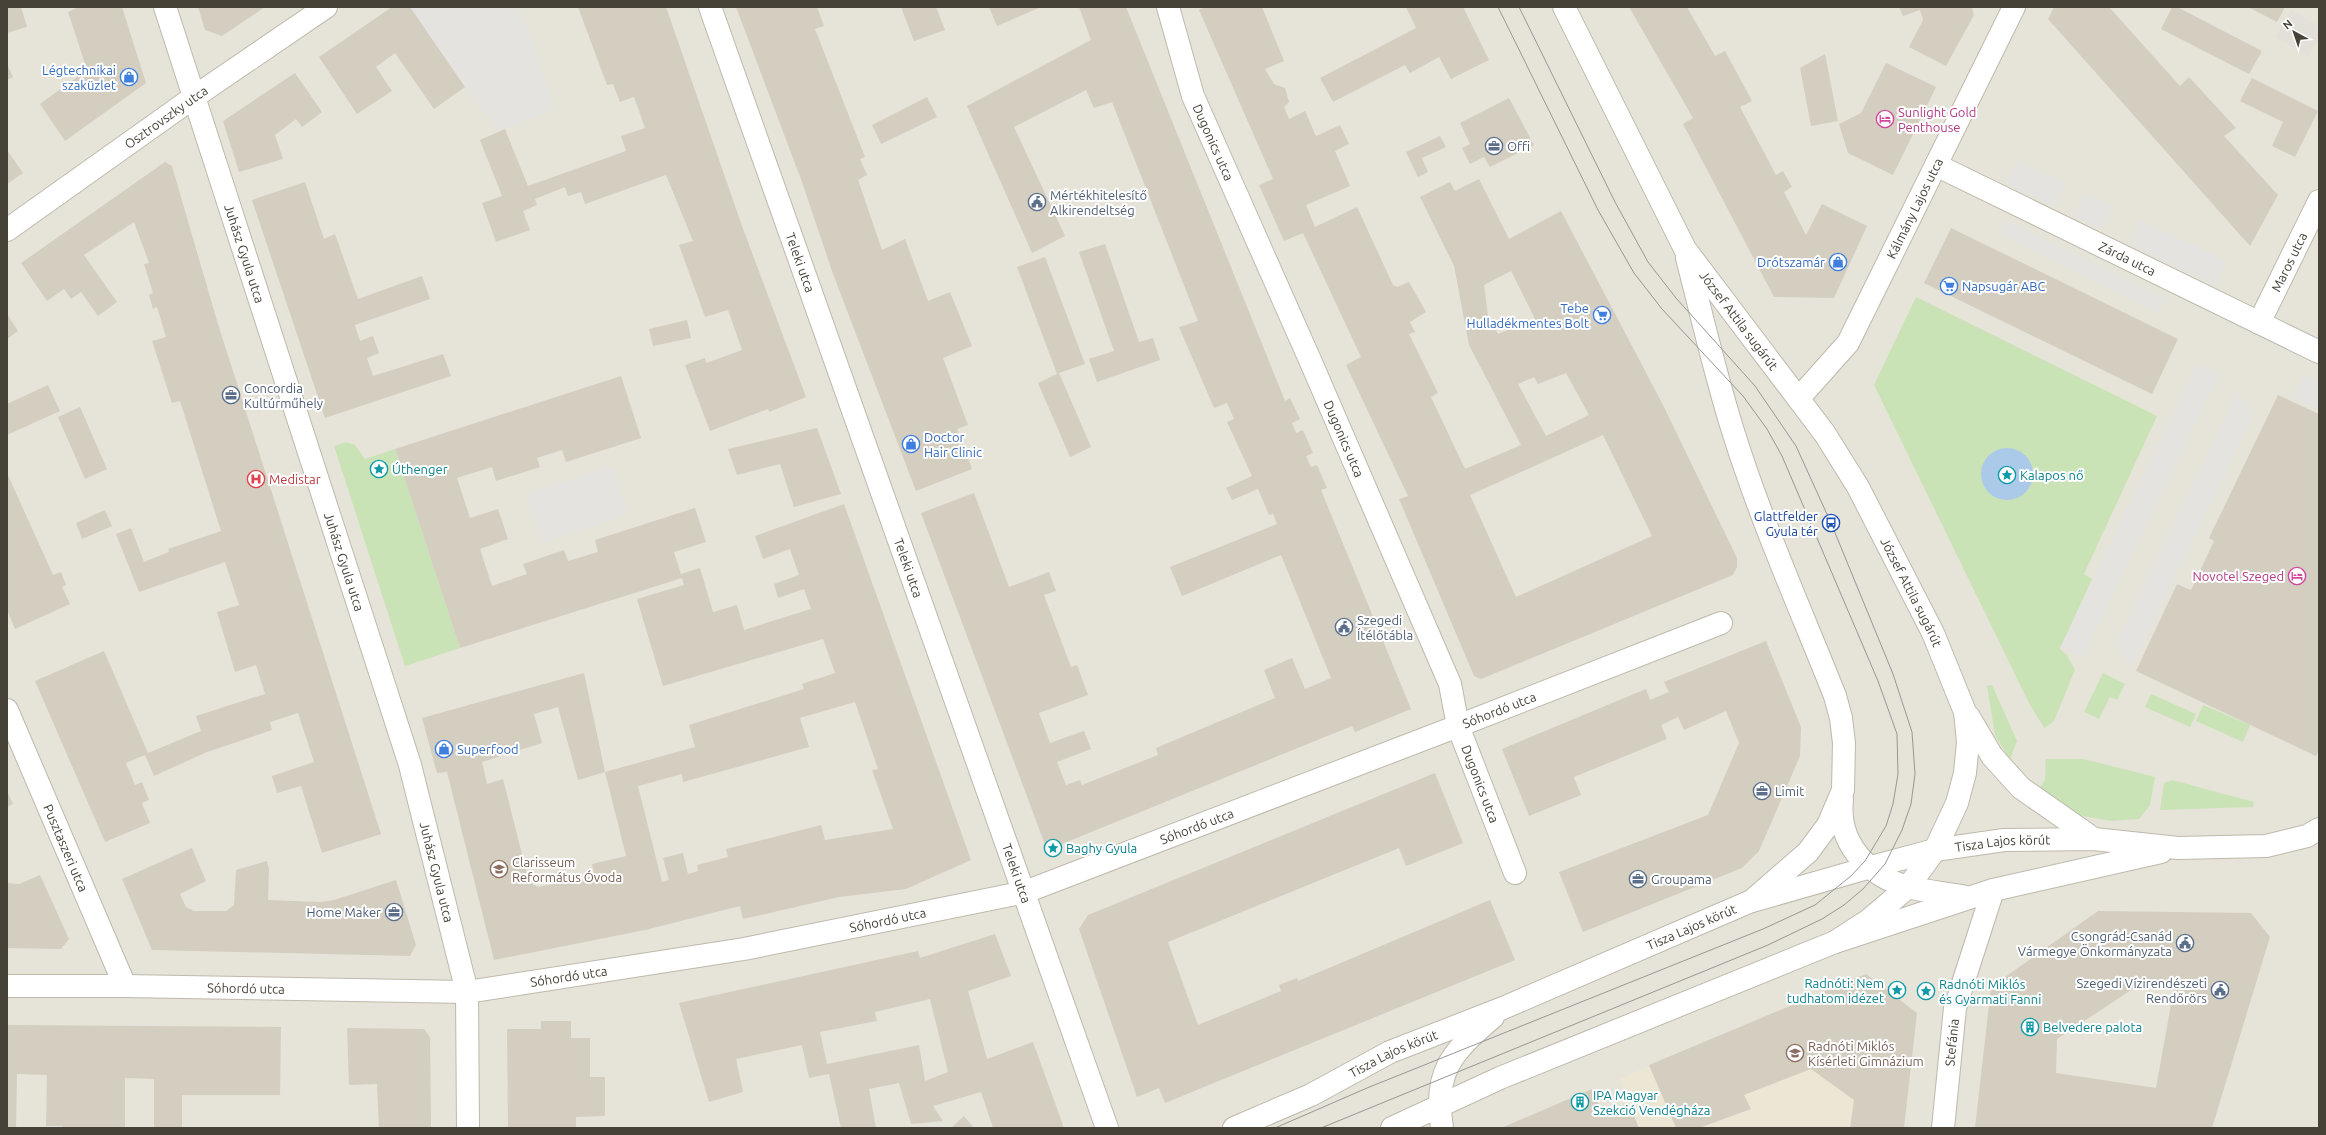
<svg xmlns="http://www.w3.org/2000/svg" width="2326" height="1135" viewBox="0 0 2326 1135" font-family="Ubuntu,sans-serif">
<rect width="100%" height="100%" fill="#f3f1e9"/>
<path fill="#e6e3d8" d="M7 7H2319V1128H7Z"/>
<path fill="#e3e0da" d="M2291 10 2319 26V40L2308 56 2276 38Z"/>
<path fill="#ebe7d4" d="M1866 974 1917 1013 1904 1128H1639L1619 1079Z"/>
<path fill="#cae3b6" d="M1916 297 2157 416 2084 574 2092 579 2060 649 2067 655 2075 670 2054 721 2044 728 2028 701 1874 385Z
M346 442 355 445 365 459 395 449 460 648 405 666 334 446Z
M2103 673 2125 684 2117 700 2110 697 2099 719 2084 712Z
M1992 685 2017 741 2010 760 1995 735 1987 686Z
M2151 694 2196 714 2190 727 2145 707Z
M2203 705 2250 725 2243 742 2196 721Z
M2046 759H2083L2155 777 2150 805 2139 819 2111 821 2088 817 2063 810 2037 792 2045 780Z
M2172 780 2254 802 2253 807 2160 810 2164 783Z"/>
<path fill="#e5e3e0" d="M410 7H514L525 22 554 109 499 131 465 87Z
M2017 161 2065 183 2054 207 2006 184Z
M2084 193 2113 206 2102 229 2073 216Z
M2141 220 2227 261 2216 286 2129 244Z
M2006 221 2166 299 2159 313 2000 234Z
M2197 364 2219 374 2082 658 2060 648Z
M2303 375 2319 383V410L2293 397Z
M2238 391 2253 416 2131 668 2116 643Z
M612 466 628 514 542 543 526 494Z"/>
<path fill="#abcaea" d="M1981 474a26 26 0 1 1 52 0a26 26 0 1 1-52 0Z"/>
<path fill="#d3cec0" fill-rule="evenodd" d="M21 7 27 27 7 33V8Z
M78 7H122L146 83 65 141 40 104 87 70 68 12Z
M198 7H265L222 36 205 30Z
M392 7H410L465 87 434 109 395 53 376 67 392 91 357 114 319 57Z
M578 7H666L742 226 806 397 769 412 768 409 710 431 685 365 705 358 706 363 742 350 728 310 705 317 679 245 693 241 666 175 585 204 581 192 568 196 565 187 535 199 537 205 523 211 530 230 496 242 482 203 502 196 480 140 505 129 528 186 626 151 621 136 645 128 634 97 620 102 613 84 607 85Z
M736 7H817L824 26 815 29 865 157 860 159 867 175 858 180 882 250 905 239 928 301 950 292 972 346 943 358 968 425 957 429 972 469 916 491 833 274 802 182Z
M901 7H936L945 30 914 41Z
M989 7H1041L997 26Z
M1079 7H1126L1285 401 1290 398 1300 419 1292 423 1296 433 1303 430 1313 453 1306 456 1311 467 1317 465 1327 488 1321 490 1411 709 1355 732 1352 726 1047 850 921 513 974 493 1009 587 1049 572 1056 591 1044 595 1071 667 1077 665 1088 695 1039 713 1050 743 1084 731 1091 749 1057 762 1066 785 1080 780 1082 785 1158 755 1156 748 1275 698 1264 670 1292 658 1305 689 1331 678 1281 555 1182 596 1170 567 1277 524 1273 514 1269 515 1258 489 1232 500 1226 488 1252 476 1227 422 1234 419 1227 403 1214 408 1179 327 1198 321 1112 102 1094 108 1086 90 1014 127 1065 236 1032 253 967 106 1091 40Z
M1205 7H1262L1284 61 1265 69 1274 84 1285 88 1289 102 1284 107 1289 119 1305 111 1316 136 1340 125 1349 144 1335 151 1350 186 1306 205 1315 227 1357 207 1393 285 1397 287 1409 282 1426 312 1410 322 1415 332 1409 334 1438 393 1431 397 1465 469 1521 445 1469 345 1454 266 1420 197 1450 182 1455 191 1479 179 1509 239 1561 211 1663 405 1737 558V567L1733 575 1481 679 1474 676 1399 499 1408 496 1346 365 1361 357 1303 233 1284 241 1259 185 1273 179 1199 10ZM1511 271 1535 319 1498 334 1488 316 1484 285ZM1566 373 1589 415 1546 436 1518 384 1534 377 1538 384ZM1603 435 1652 536 1516 597 1470 495Z
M1406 7H1463L1489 60 1451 79 1439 57 1410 73 1405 65 1333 102 1320 78 1416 28Z
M1629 7H1687L1715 56 1725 51 1752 101 1740 107 1776 175 1783 171 1792 187 1784 192 1806 235 1822 204 1867 226 1834 298 1774 297 1683 124 1693 118Z
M1899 7H1972L1974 15 1946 66 1909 47 1923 20 1920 10 1903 16Z
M2054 7H2109L2180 86 2189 77 2236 128 2224 136 2278 195 2250 246 2048 19Z
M2172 7H2177L2262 51 2249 74 2161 29Z
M2248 7H2285L2277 22Z
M1825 54 1838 121 1811 126 1800 68Z
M1886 63 1936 87 1893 175 1848 153 1839 124 1861 113Z
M7 64 13 77 7 80Z
M295 73 322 112 302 127 296 119 275 135 283 159 239 172 223 121Z
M2252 78 2318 111 2295 157 2272 146 2283 122 2240 101Z
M927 97 937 117 881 144 872 125Z
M1509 98 1534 145 1490 167 1484 157 1470 164 1462 148 1470 144 1460 123Z
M1440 136 1446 147 1422 158 1428 172 1418 177 1406 152Z
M7 150 23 173 7 184Z
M165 162 172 166 217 321 381 834 322 853 301 786 277 793 272 776 314 762 298 713 270 722 272 730 207 752 154 776 145 755 126 763 135 785 142 782 149 800 142 803 150 823 105 842 35 681 104 651 148 753 201 731 196 716 265 694 256 665 235 672 217 612 239 605 225 562 139 592 116 534 131 528 144 562 169 552 168 549 221 531 180 401 172 403 152 341 166 337 157 307 153 309 149 295 153 293 144 264 149 263 134 222 84 255 117 302 98 316 81 292 71 299 64 289 47 301 21 263Z
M305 182 324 239 335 234 358 299 422 276 430 299 355 325 360 341 373 336 379 353 367 358 373 376 443 354 451 376 325 418 252 200Z
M1951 228 2178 339 2152 394 1924 283Z
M1105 244 1139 342 1153 338 1160 360 1097 382 1089 359 1114 351 1079 252Z
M1045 257 1085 364 1059 373 1091 447 1070 457 1038 383 1057 374 1017 267Z
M7 314 18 331 7 339Z
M687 320 691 338 653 346 649 329Z
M621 376 641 438 566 462 562 450 537 458 540 467 496 481 492 467 457 478 470 518 498 509 508 539 480 549 492 586 527 574 523 564 564 550 568 561 598 552 595 540 695 508 706 542 674 552 681 574 700 568 713 612 737 605 744 630 811 609 804 589 778 598 774 584 799 575 790 549 763 559 755 536 844 504 971 860 906 889 839 897 743 919 740 906 645 930 494 960 447 772 437 773 422 718 584 673 605 772 578 780 558 707 534 714 542 743 482 762 487 784 503 779 529 882 538 887 595 876 592 864 626 856 605 772 695 747 689 725 804 689 802 684 835 673 823 639 663 686 637 599 684 585 682 578 460 648 395 449ZM855 702 878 769 872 770 893 829 825 840 821 825 726 849 728 857 697 865 698 871 688 874 683 853 663 858 669 880 662 882 638 786 682 774 683 782 809 747 800 718Z
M48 385 60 411 7 435V404Z
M2278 395 2319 414V750L2316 756 2136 671 2177 584 2191 590 2214 541 2209 538Z
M80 407 107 469 85 479 58 417Z
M817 428 841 494 794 507 780 464 737 475 728 449Z
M7 473 53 575 61 572 66 585 62 587 70 604 15 629 7 610Z
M105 510 112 526 82 539 76 523Z
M1766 641 1801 727 1800 756 1759 851 1742 868 1583 932 1559 872 1708 815 1739 743 1726 711 1684 730 1678 717 1661 725 1667 739 1574 777 1581 795 1529 816 1502 749 1646 689 1650 700 1669 692 1664 682Z
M1435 773 1463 843 1406 866 1399 848 1168 942 1198 1025 1281 991 1279 985 1297 978 1298 981 1490 900 1515 960 1165 1103 1159 1088 1137 1097 1079 929 1088 915Z
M7 791 13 804 7 807Z
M192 848 206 881 180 894 186 907 194 911H226L234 905 236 870 267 861 269 869 268 900 320 902 334 900 396 880 416 945 410 956 152 950 122 879Z
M40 875 69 939 61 949 7 948V883L19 884Z
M2098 911 2251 913 2270 937 2212 1128H1975L1991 987ZM2134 988H2174L2156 1088 2056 1073 2057 1039Z
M995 934 1011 976 968 991 987 1059 1033 1042 1064 1128H993L981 1092 933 1106 943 1121 911 1124 899 1083 869 1089 876 1128H841L829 1074 809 1078 802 1045 736 1059 743 1092 709 1102 679 1003 918 951 920 958ZM930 999 948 1072 925 1081 919 1045 827 1064 820 1032 877 1021 875 1012Z
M1866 974 1917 1013 1904 1128H1850L1854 1100 1811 1069 1744 1095 1751 1109 1699 1128H1676L1649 1065Z
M541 1021H571V1038H590V1077H605V1116L576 1117V1128H508L507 1029H541Z
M7 1025 281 1027 280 1095H182V1128H154V1079L125 1078V1128H63V1126H46L47 1075 17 1074 16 1128H7Z
M347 1028 424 1029 430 1037 431 1128H379L377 1084 349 1085Z
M1592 1089 1603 1115 1629 1104 1639 1128H1501Z
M964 1116 974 1128H951Z"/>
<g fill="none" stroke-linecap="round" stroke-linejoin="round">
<defs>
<g id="pedestrian">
<path id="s1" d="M1943 1128 1955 1008 1993 890"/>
</g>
<g id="minor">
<path id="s2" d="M165 7 410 765 467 992 468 1128"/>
<path id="s3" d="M710 7 1107 1128"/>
<path id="s4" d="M1168 7 1193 96 1310 360 1450 684 1458 726 1515 873"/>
<path id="s5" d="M1936 165 2319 352"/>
<path id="s6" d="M7 230 194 97 326 7"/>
<path id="s7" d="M2259 323 2319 201"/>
<path id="s8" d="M1799 398 1848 343 2014 7"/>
<path id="s9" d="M7 710 125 986"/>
<path id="s10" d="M7 986H125L467 992 744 949 1025 892 1458 726 1721 623"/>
</g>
<g id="tertiary">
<path id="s11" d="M1564 7 1685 249 1825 434 1858 487 1933 633 1965 712 1968 742 1965 773 1957 803 1935 850 1908 887 1869 920 1835 942"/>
<path d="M1687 258C1702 316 1715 374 1733 431 1761 521 1800 608 1835 696L1841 718 1844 743 1843 790 1828 825 1808 852 1755 898"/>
<path d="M1969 717 1992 756 2021 788 2094 839"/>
<path d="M1842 799C1837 843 1867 875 1908 887 1927 892 1948 893 1966 897"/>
<path id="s12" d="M1234 1128 1311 1095 1390 1052 1503 1008 1749 902 1871 867 1935 850 2004 840 2094 839 2178 848 2266 846 2307 836 2319 829"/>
<path d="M1392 1128 1500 1078 1835 942 1993 890 2161 852"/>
<path d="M1442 1128C1433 1071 1452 1052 1493 1017"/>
</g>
</defs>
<use href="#pedestrian" stroke="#beb9ac" stroke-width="24"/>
<use href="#minor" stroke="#beb9ac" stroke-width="24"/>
<use href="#tertiary" stroke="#beb9ac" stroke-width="24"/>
<use href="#pedestrian" stroke="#fff" stroke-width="22"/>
<use href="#minor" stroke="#fff" stroke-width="22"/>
<use href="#tertiary" stroke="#fff" stroke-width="22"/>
<path stroke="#979797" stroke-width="1" d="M1275 1128 1367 1088 1763 929 1815 905 1851 876 1865 861 1886 826 1893 804 1898 774 1897 734 1878 681 1782 456 1767 429 1743 396 1662 309 1634 273 1598 210 1498 7
M1321 1128 1768 945 1822 919 1844 905 1863 889 1885 864 1902 830 1911 804 1915 774 1912 732 1893 674 1831 523 1796 446 1755 386 1676 298 1648 262 1615 202 1519 7"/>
</g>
<defs>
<symbol id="shop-ring" viewBox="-11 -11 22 22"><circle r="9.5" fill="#fff" stroke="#3f7fe0" stroke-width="1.5"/><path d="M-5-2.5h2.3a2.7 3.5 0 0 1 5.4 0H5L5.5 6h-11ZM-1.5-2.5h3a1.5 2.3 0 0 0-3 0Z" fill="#3f7fe0"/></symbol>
<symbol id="hotel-ring" viewBox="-11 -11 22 22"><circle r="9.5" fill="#fff" stroke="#d1479c" stroke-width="1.5"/><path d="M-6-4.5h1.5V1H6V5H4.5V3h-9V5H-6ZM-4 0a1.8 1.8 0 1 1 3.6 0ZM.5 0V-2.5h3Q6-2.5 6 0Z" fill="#d1479c"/></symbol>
<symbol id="office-ring" viewBox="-11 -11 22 22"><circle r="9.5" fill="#fff" stroke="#5c6f8a" stroke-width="1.5"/><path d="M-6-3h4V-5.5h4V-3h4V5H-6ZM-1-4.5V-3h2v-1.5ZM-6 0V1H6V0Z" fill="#5c6f8a"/></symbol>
<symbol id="civic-ring" viewBox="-11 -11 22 22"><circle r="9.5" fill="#fff" stroke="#5c6f8a" stroke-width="1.5"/><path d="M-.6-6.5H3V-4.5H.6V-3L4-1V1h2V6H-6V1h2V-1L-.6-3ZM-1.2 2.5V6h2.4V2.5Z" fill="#5c6f8a"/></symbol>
<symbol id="supermarket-ring" viewBox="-11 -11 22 22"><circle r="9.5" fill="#fff" stroke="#3f7fe0" stroke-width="1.5"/><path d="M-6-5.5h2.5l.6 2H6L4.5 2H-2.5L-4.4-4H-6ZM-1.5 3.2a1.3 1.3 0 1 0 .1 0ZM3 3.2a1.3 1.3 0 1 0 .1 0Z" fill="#3f7fe0"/></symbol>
<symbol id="sight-ring" viewBox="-11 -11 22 22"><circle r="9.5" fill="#fff" stroke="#0f9aa8" stroke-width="1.5"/><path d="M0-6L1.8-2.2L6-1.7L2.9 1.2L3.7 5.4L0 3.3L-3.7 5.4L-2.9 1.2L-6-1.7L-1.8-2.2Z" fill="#0f9aa8"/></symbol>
<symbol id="hospital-ring" viewBox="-11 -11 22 22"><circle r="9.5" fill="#fff" stroke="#e0444e" stroke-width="1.5"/><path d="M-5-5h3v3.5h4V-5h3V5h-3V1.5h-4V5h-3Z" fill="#e0444e"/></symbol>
<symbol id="bus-ring" viewBox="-11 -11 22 22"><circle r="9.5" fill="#fff" stroke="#1a4fb4" stroke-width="1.5"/><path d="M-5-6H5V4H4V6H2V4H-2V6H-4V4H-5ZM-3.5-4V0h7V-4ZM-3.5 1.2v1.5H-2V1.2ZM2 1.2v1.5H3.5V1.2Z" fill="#1a4fb4"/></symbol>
<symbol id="school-ring" viewBox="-11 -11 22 22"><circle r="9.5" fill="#fff" stroke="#8d6e63" stroke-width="1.5"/><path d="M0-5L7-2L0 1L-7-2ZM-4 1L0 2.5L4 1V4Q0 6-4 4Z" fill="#8d6e63"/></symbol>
<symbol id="building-ring" viewBox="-11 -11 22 22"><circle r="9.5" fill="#fff" stroke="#0f9aa8" stroke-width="1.5"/><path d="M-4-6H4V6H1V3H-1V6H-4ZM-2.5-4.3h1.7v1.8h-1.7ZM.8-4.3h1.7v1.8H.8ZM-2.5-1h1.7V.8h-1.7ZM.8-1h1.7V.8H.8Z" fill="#0f9aa8"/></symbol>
</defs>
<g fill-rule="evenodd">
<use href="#shop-ring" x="119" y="67" width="20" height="20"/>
<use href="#hotel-ring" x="1875" y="109" width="20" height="20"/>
<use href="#office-ring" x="1484" y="136" width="20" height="20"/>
<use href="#civic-ring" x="1027" y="192" width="20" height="20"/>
<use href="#shop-ring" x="1828" y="252" width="20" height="20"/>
<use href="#supermarket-ring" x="1939" y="276" width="20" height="20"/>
<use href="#supermarket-ring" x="1592" y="305" width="20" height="20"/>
<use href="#office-ring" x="221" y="385" width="20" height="20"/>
<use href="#shop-ring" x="901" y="434" width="20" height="20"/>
<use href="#sight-ring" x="369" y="459" width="20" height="20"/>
<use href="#sight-ring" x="1997" y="465" width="20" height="20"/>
<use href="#hospital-ring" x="246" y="469" width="20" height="20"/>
<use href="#bus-ring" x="1821" y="513" width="20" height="20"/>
<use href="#hotel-ring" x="2287" y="566" width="20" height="20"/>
<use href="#civic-ring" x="1334" y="617" width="20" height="20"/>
<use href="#shop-ring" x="434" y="739" width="20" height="20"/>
<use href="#office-ring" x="1752" y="781" width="20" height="20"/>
<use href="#sight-ring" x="1043" y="838" width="20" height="20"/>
<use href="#school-ring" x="489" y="859" width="20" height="20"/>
<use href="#office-ring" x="1628" y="869" width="20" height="20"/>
<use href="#office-ring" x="384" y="902" width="20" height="20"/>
<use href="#civic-ring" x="2175" y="933" width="20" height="20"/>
<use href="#sight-ring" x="1887" y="980" width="20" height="20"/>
<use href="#civic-ring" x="2210" y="980" width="20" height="20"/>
<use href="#sight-ring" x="1916" y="981" width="20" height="20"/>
<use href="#building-ring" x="2020" y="1017" width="20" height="20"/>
<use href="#school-ring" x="1785" y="1043" width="20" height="20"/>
<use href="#building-ring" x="1570" y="1092" width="20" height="20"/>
</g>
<g text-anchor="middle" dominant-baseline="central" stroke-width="4" stroke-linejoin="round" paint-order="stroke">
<g font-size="13" fill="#366cbe" stroke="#fff" text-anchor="end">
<text x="116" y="70">Légtechnikai<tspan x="116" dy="15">szaküzlet</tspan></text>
<text x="1825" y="262">Drótszamár</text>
<text x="1962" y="286" text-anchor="start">Napsugár ABC</text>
<text x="1589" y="308">Tebe<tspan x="1589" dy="15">Hulladékmentes Bolt</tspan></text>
<text x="924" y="437" text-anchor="start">Doctor<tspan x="924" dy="15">Hair Clinic</tspan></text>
<text x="457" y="749" text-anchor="start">Superfood</text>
</g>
<g font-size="13" fill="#b23c85" stroke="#fff" text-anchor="start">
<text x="1898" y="112">Sunlight Gold<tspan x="1898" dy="15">Penthouse</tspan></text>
<text x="2284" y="576" text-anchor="end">Novotel Szeged</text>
</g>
<g font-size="13" fill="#464238" stroke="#fff">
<text stroke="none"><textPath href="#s6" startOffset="195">Osztrovszky utca</textPath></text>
<text stroke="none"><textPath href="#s4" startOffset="143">Dugonics utca</textPath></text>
<text stroke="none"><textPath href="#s8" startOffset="224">Kálmány Lajos utca</textPath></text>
<text stroke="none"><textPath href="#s2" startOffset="259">Juhász Gyula utca</textPath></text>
<text stroke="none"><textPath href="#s5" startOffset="213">Zárda utca</textPath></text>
<text stroke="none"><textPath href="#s3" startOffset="271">Teleki utca</textPath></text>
<text stroke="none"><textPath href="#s7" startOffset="68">Maros utca</textPath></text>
<text stroke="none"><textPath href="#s11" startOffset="360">József Attila sugárút</textPath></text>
<text stroke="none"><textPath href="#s4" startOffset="467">Dugonics utca</textPath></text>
<text stroke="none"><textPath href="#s2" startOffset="583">Juhász Gyula utca</textPath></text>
<text stroke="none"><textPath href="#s3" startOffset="595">Teleki utca</textPath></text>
<text stroke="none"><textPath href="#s11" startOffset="683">József Attila sugárút</textPath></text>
<text stroke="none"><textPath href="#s10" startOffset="1535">Sóhordó utca</textPath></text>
<text stroke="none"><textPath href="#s4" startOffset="839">Dugonics utca</textPath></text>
<text stroke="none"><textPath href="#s10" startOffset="1211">Sóhordó utca</textPath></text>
<text stroke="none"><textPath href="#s12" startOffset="824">Tisza Lajos körút</textPath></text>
<text stroke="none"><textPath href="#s9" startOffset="150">Pusztaszeri utca</textPath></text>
<text stroke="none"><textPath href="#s2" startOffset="907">Juhász Gyula utca</textPath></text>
<text stroke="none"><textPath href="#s3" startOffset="919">Teleki utca</textPath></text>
<text stroke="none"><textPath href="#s10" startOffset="887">Sóhordó utca</textPath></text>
<text stroke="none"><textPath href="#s12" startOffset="500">Tisza Lajos körút</textPath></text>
<text stroke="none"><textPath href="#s10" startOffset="563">Sóhordó utca</textPath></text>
<text stroke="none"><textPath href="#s10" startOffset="239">Sóhordó utca</textPath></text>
<text stroke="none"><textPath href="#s1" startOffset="86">Stefánia</textPath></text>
<text stroke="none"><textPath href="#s12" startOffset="176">Tisza Lajos körút</textPath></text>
</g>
<g font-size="13" fill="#4e5e75" stroke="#fff" text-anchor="start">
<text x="1507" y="146">Offi</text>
<text x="1050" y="195">Mértékhitelesítő<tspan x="1050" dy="15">Alkirendeltség</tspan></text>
<text x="244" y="388">Concordia<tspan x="244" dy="15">Kultúrműhely</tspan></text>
<text x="1357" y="620">Szegedi<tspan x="1357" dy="15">Ítélőtábla</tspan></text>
<text x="1775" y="791">Limit</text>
<text x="1651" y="879">Groupama</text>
<text x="381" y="912" text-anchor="end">Home Maker</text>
<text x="2172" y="936" text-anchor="end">Csongrád-Csanád<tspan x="2172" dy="15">Vármegye Önkormányzata</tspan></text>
<text x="2207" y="983" text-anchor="end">Szegedi Vízirendészeti<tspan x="2207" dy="15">Rendőrörs</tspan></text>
</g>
<g font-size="13" fill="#0d838f" stroke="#fff" text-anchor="start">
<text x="392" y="469">Úthenger</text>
<text x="2020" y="475">Kalapos nő</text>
<text x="1066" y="848">Baghy Gyula</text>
<text x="1884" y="983" text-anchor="end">Radnóti: Nem<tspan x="1884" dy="15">tudhatom idézet</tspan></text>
<text x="1939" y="984">Radnóti Miklós<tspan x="1939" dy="15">és Gyarmati Fanni</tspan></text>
<text x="2043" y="1027">Belvedere palota</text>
<text x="1593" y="1095">IPA Magyar<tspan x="1593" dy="15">Szekció Vendégháza</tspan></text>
</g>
<g font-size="13" fill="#be3a42" stroke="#fff" text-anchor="start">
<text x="269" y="479">Medistar</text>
</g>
<g font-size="13" fill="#164399" stroke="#fff" text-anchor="end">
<text x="1818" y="516">Glattfelder<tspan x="1818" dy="15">Gyula tér</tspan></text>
</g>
<g font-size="13" fill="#785e54" stroke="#fff" text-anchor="start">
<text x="512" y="862">Clarisseum<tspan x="512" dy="15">Református Óvoda</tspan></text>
<text x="1808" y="1046">Radnóti Miklós<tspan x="1808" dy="15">Kísérleti Gimnázium</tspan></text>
</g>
</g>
<rect width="2326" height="1135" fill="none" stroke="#464238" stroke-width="16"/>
<g transform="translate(2294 32) rotate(320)" stroke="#ffffff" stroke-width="3" paint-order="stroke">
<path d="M0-3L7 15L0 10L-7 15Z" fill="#464238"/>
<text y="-6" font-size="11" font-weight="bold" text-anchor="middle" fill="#464238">N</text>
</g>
</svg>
